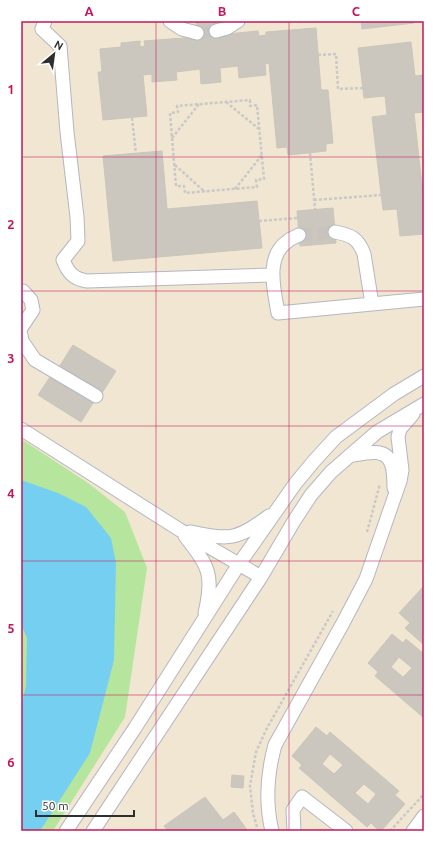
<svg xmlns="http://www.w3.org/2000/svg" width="445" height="852" viewBox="0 0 445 852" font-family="Ubuntu,sans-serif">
<rect width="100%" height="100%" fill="#efe9e1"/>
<path fill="#f0e6d1" d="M21 21H424V831H21Z"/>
<path fill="#b6e59e" d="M21 439 88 483 125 512 147 568 125 717 53 831H21Z"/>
<path fill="#75cff0" d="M21 480 58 493 86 507 111 538 116 563 114 660 90 753 40 831H21V706L26 686 27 638 21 624Z"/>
<path fill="#cbc7bf" stroke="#cbc5ba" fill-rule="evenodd" d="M196 21H215L217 35 258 31 259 36 266 35V32L316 28 321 90H328L333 143 326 144V151L288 155 287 147 277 148 269 63 265 64 266 75 239 78 238 66 220 68 221 82 201 84 200 69 176 72 177 80 152 82V74L143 75 147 116 103 120 98 72H102L100 49 121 47V43L140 41V47L145 46 144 41 197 37Z
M361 21H414V23L362 29Z
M411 42 415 76 424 75V112L414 113 424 204V234L400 236 397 209 383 210 372 117 387 115 385 96 364 98 358 48Z
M162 151 167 209 257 201 262 248 113 261 103 156Z
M333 208 336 243 300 246 297 211Z
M73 345 116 371 102 393 59 367Z
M52 374 95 400 81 422 38 395Z
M424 586V645L405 628 410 623 399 613Z
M392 634 403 643 406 639 424 654V718L375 676 378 672 368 663ZM399 657 412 668 403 677 391 667Z
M316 727 327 736 330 732 399 791 395 795 405 804 381 831H379L371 823 367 827 299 768 302 765 292 756ZM330 754 343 765 334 774 322 764ZM364 784 376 794 368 804 355 793Z
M232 775 244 776 243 788 231 787Z
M205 797 223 820 234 812 248 831H168L164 826Z"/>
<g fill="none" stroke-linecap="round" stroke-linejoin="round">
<path stroke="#c8c4bd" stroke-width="13" stroke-dasharray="13 6" stroke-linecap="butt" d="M197 33 216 31
M299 235 335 232"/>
<defs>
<path id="minor" d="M45 21 42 29 60 46 67 132 77 217 78 241 63 260C68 272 73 279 87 281L272 275
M170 21 182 29 197 33
M216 31 227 28 238 21
M335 232C351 235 358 238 364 254L372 304
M299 235C296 237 291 238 288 241 265 256 274 290 278 313L424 299
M21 291H23L31 300 33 310 21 328
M21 335 22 341 35 360 96 396
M21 429 180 530 261 577
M349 456C362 454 385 446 391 463 394 470 394 480 394 488
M190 532C203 534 220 539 233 536 246 533 258 524 269 516
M185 536C209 567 214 574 205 613
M66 831 135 728 239 564 295 484 314 461 336 437 394 394 424 376
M93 831 261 577 294 521 311 495 331 472 377 432 424 404
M272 831C265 802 267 774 275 745L343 623 366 579 400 481 402 470 398 437 400 429 413 414
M294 831 293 810 302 797 346 831
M413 831 424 816"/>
</defs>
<use href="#minor" stroke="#b4b7c1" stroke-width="15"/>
<path stroke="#c9c9c9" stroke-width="2.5" stroke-dasharray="3 2" stroke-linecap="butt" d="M318 55 336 54 338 89 363 88
M250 100V106L257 105 264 179 256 180 257 187 185 193 184 186H176L170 113 178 112 177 106Z
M226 102 259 129
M132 118 136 154
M172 138 199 104
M310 153 315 209
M175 165 205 192
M235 189 262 155
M314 200 381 195
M259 221 298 218
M367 532 380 484
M257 827 253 813 250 786 256 752 266 730 333 611
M390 831 424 794"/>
<use href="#minor" stroke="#fff" stroke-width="13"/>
</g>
<path fill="none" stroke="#c2185b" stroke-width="1" stroke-opacity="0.55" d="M156 21V831M289 21V831M21 157H424M21 291H424M21 426H424M21 561H424M21 695H424"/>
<rect width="445" height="852" fill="none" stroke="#ffffff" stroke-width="44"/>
<g transform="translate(54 54) rotate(29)" stroke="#ffffff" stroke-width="3" paint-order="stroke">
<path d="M0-3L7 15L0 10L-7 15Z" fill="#2e2e2e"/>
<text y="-6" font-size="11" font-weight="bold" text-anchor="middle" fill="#2e2e2e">N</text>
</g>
<path d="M36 810v6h98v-6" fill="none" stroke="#2e2e2e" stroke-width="2"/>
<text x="42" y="810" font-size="12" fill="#2e2e2e" stroke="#ffffff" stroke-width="3" paint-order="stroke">50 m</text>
<rect x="22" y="22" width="401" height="808" fill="none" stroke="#c2185b" stroke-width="1.5"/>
<g font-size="13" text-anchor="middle" font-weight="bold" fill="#c2185b">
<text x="89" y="16">A</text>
<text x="222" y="16">B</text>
<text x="356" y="16">C</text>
<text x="11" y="94">1</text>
<text x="11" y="229">2</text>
<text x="11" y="363">3</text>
<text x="11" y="498">4</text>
<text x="11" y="633">5</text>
<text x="11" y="767">6</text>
</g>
</svg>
